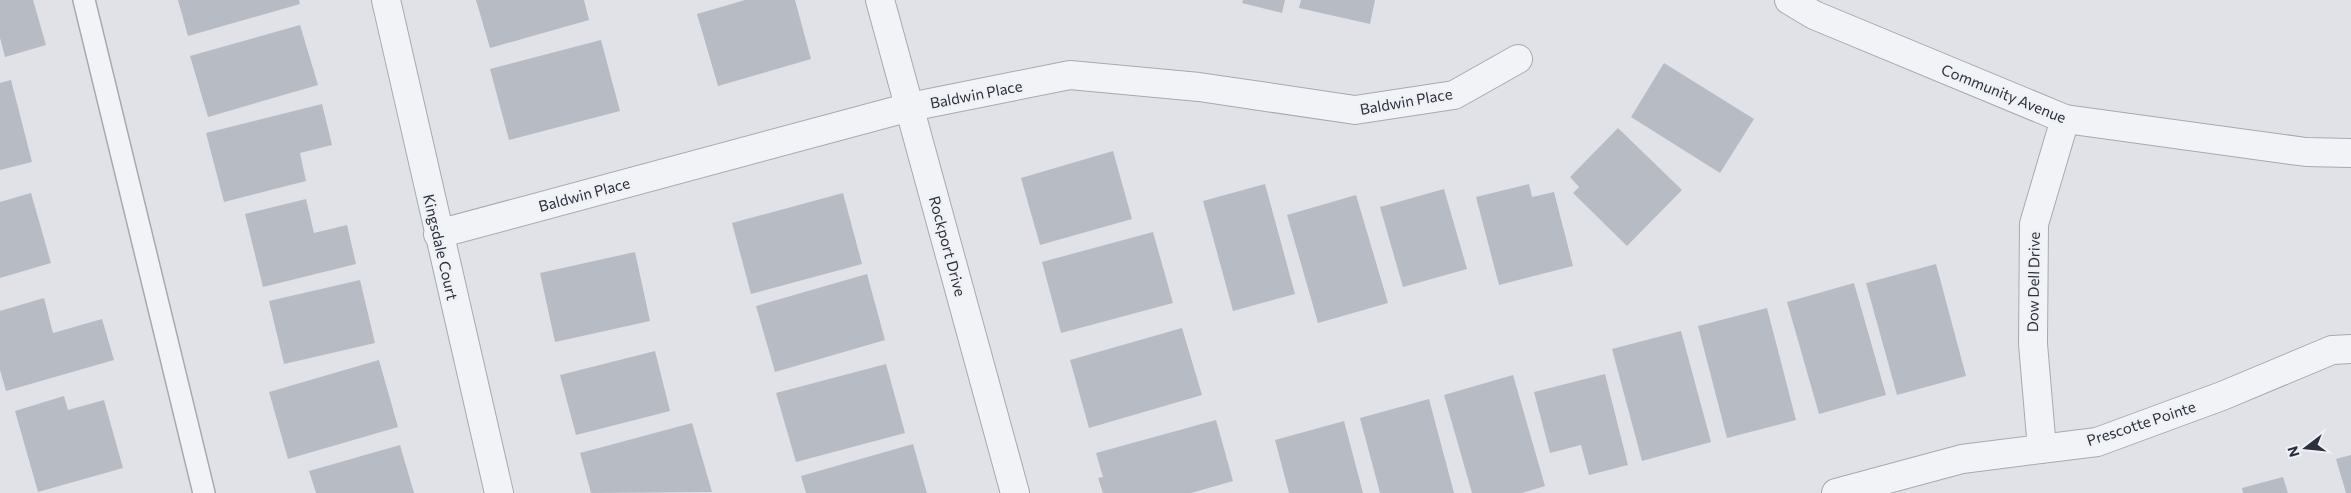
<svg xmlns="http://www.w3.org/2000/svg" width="2351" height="493" viewBox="0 0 2351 493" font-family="Commissioner,sans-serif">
<rect width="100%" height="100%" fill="#e0e2e8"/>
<path fill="#b7bbc4" d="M0 0H33L46 45 5 57 0 38Z
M178 0H299L300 4 188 36Z
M476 0H584L589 20 490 48Z
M745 0H795L811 59 718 86 697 14Z
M1243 0H1285L1282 13 1242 3Z
M1301 0H1375L1370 24 1299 8Z
M300 25 318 85 208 117 190 56Z
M601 40 620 111 509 140 490 69Z
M1664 63 1754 119 1720 173 1631 117Z
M11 80 32 162 0 170V83Z
M322 104 332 145 300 153 306 181 224 202 206 133Z
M1618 128 1682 190 1627 246 1573 193 1579 187 1570 177Z
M1113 151 1132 219 1040 245 1021 178Z
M1265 184 1295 294 1233 311 1203 201Z
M1529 184 1532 197 1554 192 1573 266 1499 285 1476 197Z
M1444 189 1467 269 1403 287 1380 207Z
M31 193 51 263 0 278V202Z
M843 193 862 264 751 294 732 223Z
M1356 195 1388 303 1318 323 1287 215Z
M306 199 314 233 347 225 356 264 263 287 245 214Z
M1153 232 1173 303 1061 333 1042 262Z
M635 252 650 321 555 342 540 273Z
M1936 264 1966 376 1897 395 1866 283Z
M867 274 885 340 775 372 756 306Z
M360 280 375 343 284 364 269 301Z
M1854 283 1886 395 1819 414 1787 302Z
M44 298 53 333 102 319 114 360 6 391 0 370V311Z
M1767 308 1796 420 1727 438 1698 326Z
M1182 328 1202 395 1089 428 1070 360Z
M1681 331 1711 442 1642 461 1612 349Z
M655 351 670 411 576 435 560 375Z
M379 360 398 427 288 459 269 392Z
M886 364 905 433 796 462 776 393Z
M1605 374 1628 465 1589 475 1581 445 1550 453 1534 392Z
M1513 375 1545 486 1522 493H1472L1444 395Z
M64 396 68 410 104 400 123 468 38 492 15 411Z
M1429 399 1454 493H1380L1360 418Z
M1216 420 1233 481 1191 493H1103L1098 478 1103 477 1096 453Z
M1344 421 1363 493H1289L1275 440Z
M692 423 712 492 591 493 580 453Z
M913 444 927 493H806L801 476Z
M400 445 414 493H316L309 471Z
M2351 455V493H2346L2336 459Z
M2283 477 2288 493H2243L2242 488Z"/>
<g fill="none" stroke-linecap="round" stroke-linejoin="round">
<defs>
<path id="service" d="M84 0 204 493"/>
<path id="minor" d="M386 0 499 493
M880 0 1015 493
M438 234 910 107 1070 75 1199 87 1355 110 1454 95 1518 59
M2042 449 2033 344 2034 224 2065 119
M1836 493 1962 459 2097 442 2222 396 2332 350 2351 349"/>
<path id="tertiary" d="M1789 0 1814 15 2065 119 2306 152 2351 153"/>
</defs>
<use href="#service" stroke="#a6a9b1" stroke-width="24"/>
<use href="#minor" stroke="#a6a9b1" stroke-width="30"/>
<use href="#tertiary" stroke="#a6a9b1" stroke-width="30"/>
<use href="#service" stroke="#f2f3f6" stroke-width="21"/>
<use href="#minor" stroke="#f2f3f6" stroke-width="28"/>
<use href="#tertiary" stroke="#f2f3f6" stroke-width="28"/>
</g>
<g text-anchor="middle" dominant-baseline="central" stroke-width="5" stroke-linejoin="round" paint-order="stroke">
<g font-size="15" fill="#2a303d" stroke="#eff1f5">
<text transform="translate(2004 93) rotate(22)">Community Avenue</text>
<text transform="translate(976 94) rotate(-11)">Baldwin Place</text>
<text transform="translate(1406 101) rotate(-10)">Baldwin Place</text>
<text transform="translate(584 194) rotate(-15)">Baldwin Place</text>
<text transform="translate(948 246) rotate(75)">Rockport Drive</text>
<text transform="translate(441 247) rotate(77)">Kingsdale Court</text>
<text transform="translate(2033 282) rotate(-89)">Dow Dell Drive</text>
<text transform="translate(2141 423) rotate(-18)">Prescotte Pointe</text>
</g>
</g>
<g transform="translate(2306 448) rotate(254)" stroke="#eff1f5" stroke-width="4" paint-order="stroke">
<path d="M0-4L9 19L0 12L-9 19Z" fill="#2a303d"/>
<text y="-8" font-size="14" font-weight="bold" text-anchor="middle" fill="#2a303d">N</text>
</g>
</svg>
